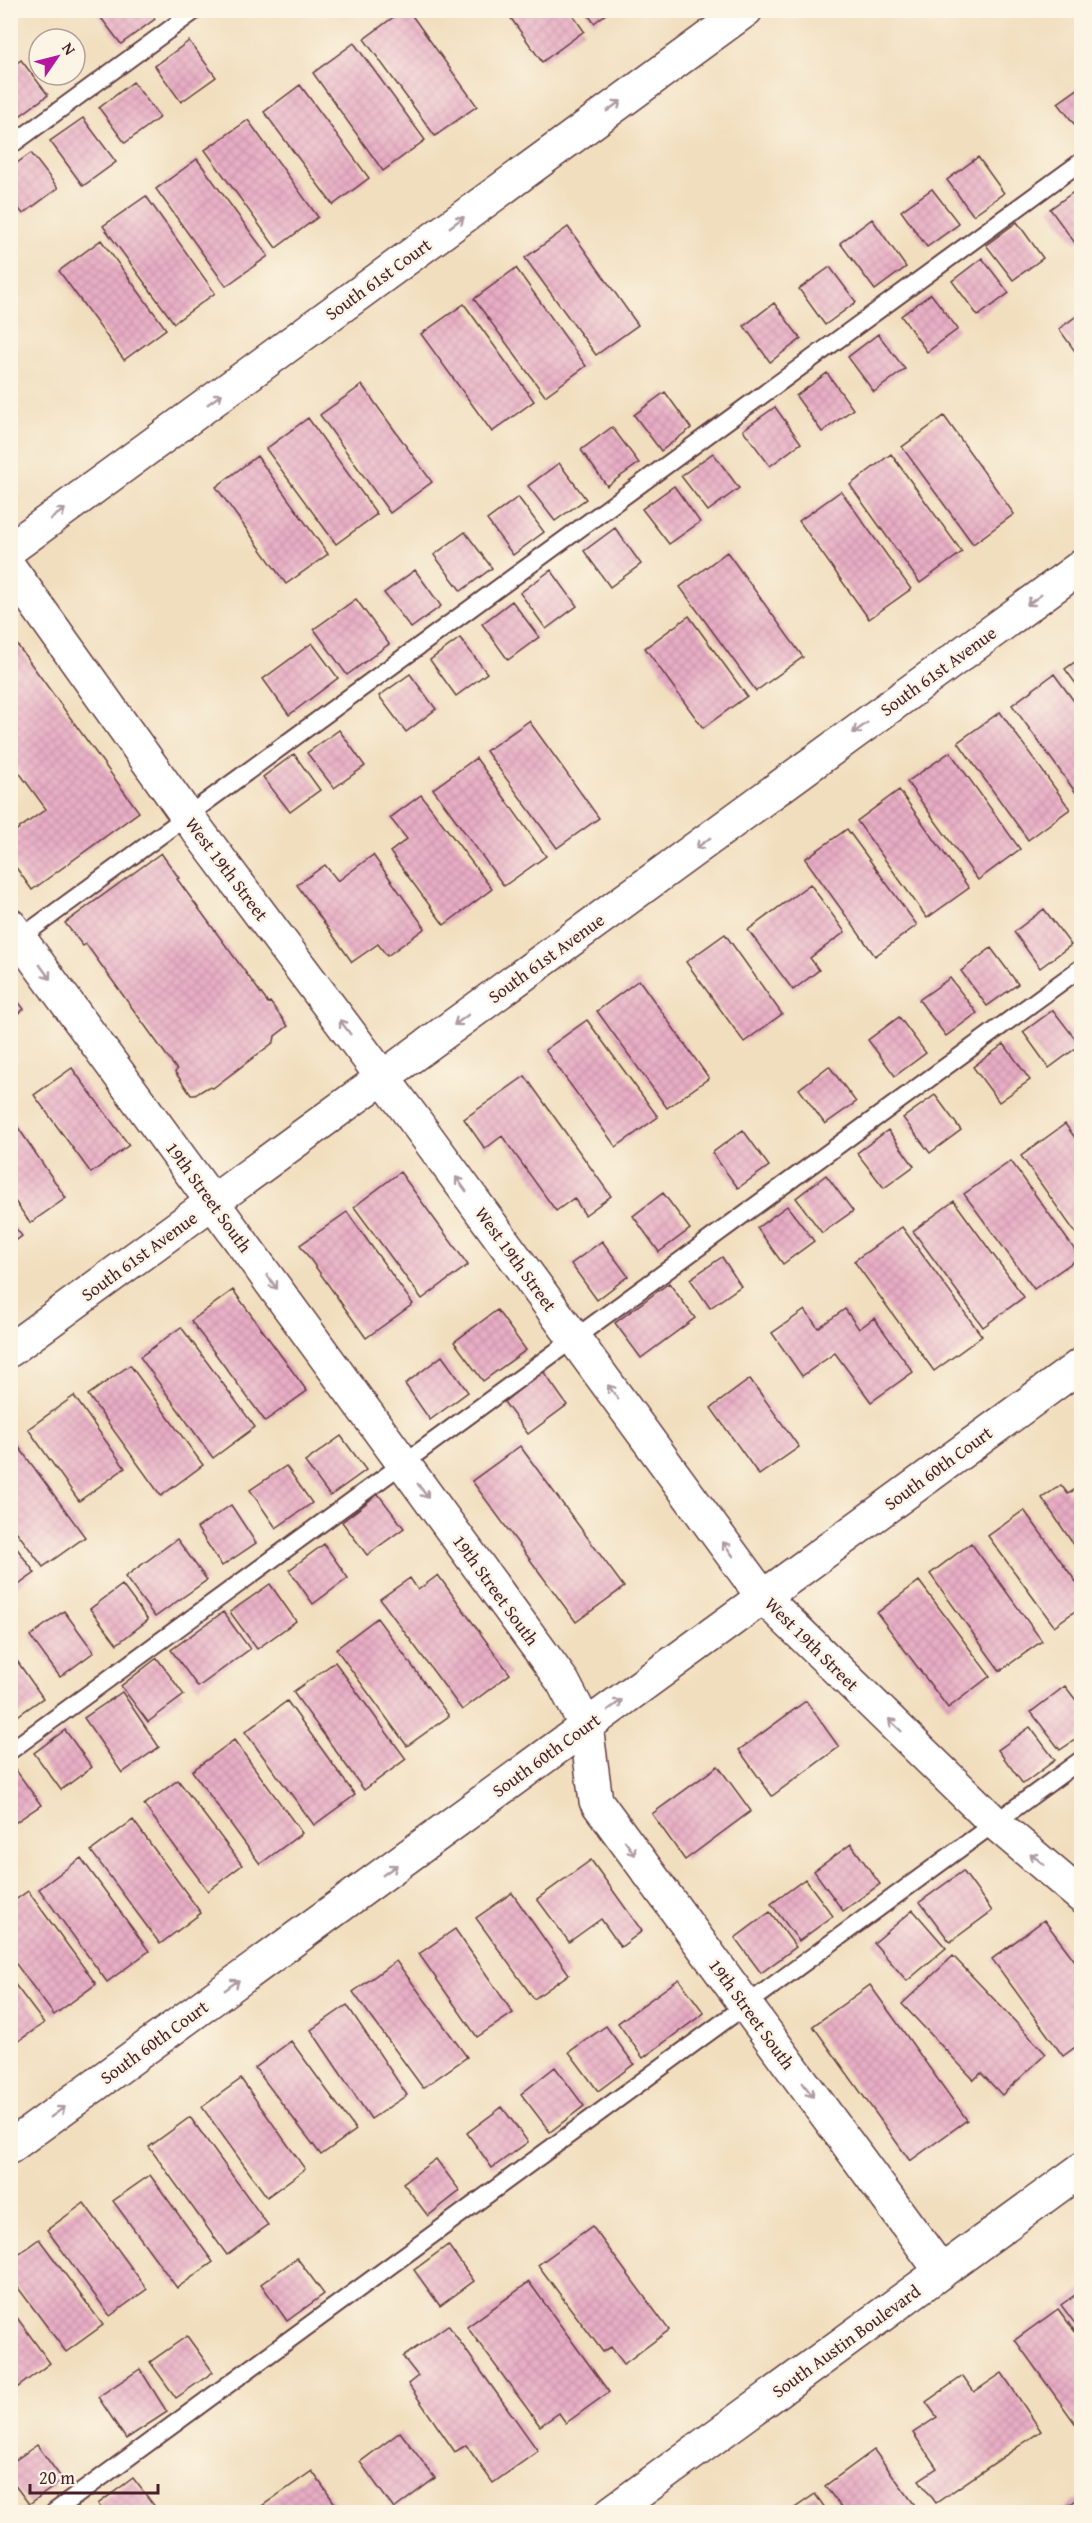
<svg xmlns="http://www.w3.org/2000/svg" width="1092" height="2523" viewBox="0 0 1092 2523" font-family="'Gentium Book Plus',serif">
<defs>
<pattern id="building-cross-hatch" width="8" height="8" patternUnits="userSpaceOnUse" patternTransform="scale(1.5)"><rect width="8" height="8" fill="#e8adc4"/><path d="M0 0l8 8M0 8l8-8" fill="none" stroke="#c894a9"/></pattern>
</defs>
<rect width="100%" height="100%" fill="#fcf5e5"/>
<filter id="ink" filterUnits="userSpaceOnUse"><feTurbulence type="fractalNoise" baseFrequency=".0167" numOctaves="2"/><feDisplacementMap in="SourceGraphic" scale="12" xChannelSelector="R" yChannelSelector="G"/><feConvolveMatrix kernelMatrix="1 2 1 2 8 2 1 2 1" color-interpolation-filters="sRGB"/></filter>
<filter id="wash" filterUnits="userSpaceOnUse"><feTurbulence type="fractalNoise" baseFrequency=".008" numOctaves="4" result="noise"/><feDisplacementMap in="SourceGraphic" scale="24" xChannelSelector="R" yChannelSelector="G"/><feGaussianBlur stdDeviation="1.35" result="paint"/><feColorMatrix in="noise" values="0 0 0 0 0 0 0 0 0 0 0 0 0 0 0 0 0 1.4 0 .05"/><feComposite in="paint" operator="in"/></filter>
<g filter="url(#wash)">
<rect width="100%" height="100%" fill="#f1debe"/>
<g id="blocks">
<path fill="url(#building-cross-hatch)" d="M95 10H149L155 19 121 44Z
M403 10H408L477 106 435 136 364 39Z
M505 10H569L584 31 542 62Z
M585 10H611L594 23Z
M189 41 216 77 181 102 155 66Z
M354 43 425 140 383 171 313 73Z
M21 60 48 95 17 118 10 109V68Z
M133 82 160 117 125 143 99 108Z
M300 85 369 178 333 205 264 112Z
M1082 86V134L1058 103Z
M83 118 116 162 83 186 50 141Z
M248 120 318 217 276 248 205 150Z
M31 153 58 188 23 214 10 197V168Z
M978 157 1004 193 973 215 947 180Z
M197 159 268 256 226 286 156 189Z
M1082 186V238L1075 243 1050 209Z
M932 189 959 224 927 247 901 211Z
M146 196 215 293 174 323 103 226Z
M872 219 906 267 875 290 840 243Z
M1017 222 1043 258 1013 280 986 245Z
M568 227 638 325 596 355 525 258Z
M101 240 166 329 124 360 59 271Z
M982 258 1009 293 978 316 952 281Z
M830 267 856 302 825 325 799 289Z
M516 268 586 366 545 396 474 299Z
M931 294 958 329 927 352 901 316Z
M774 303 801 339 770 362 744 326Z
M464 304 534 401 492 432 421 334Z
M1082 312V361L1059 329Z
M878 334 905 369 874 392 848 357Z
M827 373 853 409 822 432 796 396Z
M362 385 432 482 390 513 320 415Z
M665 392 691 428 661 451 634 415Z
M775 407 801 443 770 466 743 430Z
M944 416 1014 514 973 544 902 447Z
M308 418 377 514 336 544 266 449Z
M612 427 639 463 607 486 581 450Z
M713 453 739 488 708 511 681 476Z
M891 454 962 552 920 583 850 485Z
M257 456 328 554 286 584 216 487Z
M559 463 586 499 555 521 528 486Z
M674 486 700 522 669 544 642 509Z
M841 491 911 589 869 619 799 521Z
M518 497 544 532 513 555 487 520Z
M615 528 641 564 610 587 584 551Z
M465 532 492 568 461 591 434 555Z
M727 552 803 657 756 691 680 587Z
M415 570 441 606 411 628 384 593Z
M551 570 577 606 546 629 520 593Z
M356 599 389 644 347 675 314 629Z
M512 601 539 637 508 660 482 624Z
M689 616 747 696 703 728 645 648Z
M10 635 139 812 32 890 10 859V835L46 809 10 760Z
M460 638 487 673 456 696 430 660Z
M312 643 338 678 289 715 263 679Z
M1082 657V692L1065 669Z
M410 674 436 709 406 732 379 696Z
M1054 674 1082 712V801L1012 705Z
M1000 712 1070 809 1028 840 958 742Z
M529 721 599 818 557 848 486 751Z
M339 730 365 766 334 788 307 753Z
M950 752 1020 849 978 880 907 782Z
M294 754 320 790 290 812 263 777Z
M476 758 546 856 504 886 433 789Z
M899 790 969 888 927 918 857 821Z
M421 795 492 889 444 925 390 852 407 839 390 818Z
M847 829 917 925 875 956 805 859Z
M161 853 179 878 177 879 268 1003 270 1002 288 1026 275 1036 274 1042 213 1088 208 1087 195 1095H191L175 1072 177 1070 86 944 83 946 65 923Z
M373 855 425 928 387 956 378 944 352 962 297 885 325 865 338 881Z
M810 884 845 932 810 958 819 970 793 990 748 930Z
M1044 909 1071 945 1040 968 1014 932Z
M725 934 782 1014 744 1042 686 962Z
M991 948 1018 984 987 1006 961 971Z
M950 978 977 1013 946 1036 919 1000Z
M639 980 709 1078 667 1108 597 1011Z
M10 991 24 1009 10 1019Z
M1053 1010 1080 1045 1049 1068 1023 1032Z
M899 1017 926 1053 895 1076 868 1040Z
M587 1020 658 1117 616 1147 545 1050Z
M1004 1044 1030 1080 999 1102 973 1067Z
M829 1066 856 1102 825 1124 799 1089Z
M72 1068 129 1145 91 1173 34 1095Z
M525 1076 611 1196 585 1215 574 1198 556 1211 502 1136 485 1149 464 1119Z
M935 1095 961 1130 930 1153 903 1118Z
M13 1120 66 1198 30 1223 10 1194V1122Z
M1065 1124 1082 1147V1242L1021 1156Z
M743 1130 769 1166 738 1188 712 1153Z
M888 1130 914 1166 884 1188 857 1153Z
M1011 1161 1080 1257 1034 1289 964 1194Z
M400 1172 468 1265 422 1299 354 1207Z
M826 1175 853 1211 822 1233 796 1198Z
M663 1193 690 1229 659 1252 633 1216Z
M954 1201 1024 1297 983 1327 913 1231Z
M787 1206 814 1241 783 1264 757 1228Z
M347 1212 413 1304 366 1338 300 1245Z
M10 1221 22 1236 10 1245Z
M902 1227 982 1336 934 1371 854 1261Z
M602 1241 628 1276 597 1300 571 1264Z
M722 1257 741 1286 710 1308 690 1279Z
M669 1283 695 1318 641 1358 615 1323Z
M233 1290 307 1391 265 1421 191 1321Z
M845 1309 859 1329 874 1318 913 1372 871 1402 835 1353 802 1376 772 1333 805 1310 818 1328Z
M497 1310 526 1350 483 1381 454 1342Z
M181 1327 255 1427 213 1458 140 1357Z
M442 1356 468 1392 430 1420 405 1384Z
M130 1365 203 1465 161 1496 88 1395Z
M543 1371 567 1405 528 1434 504 1402Z
M750 1379 799 1447 759 1475 711 1408Z
M74 1396 125 1468 79 1501 28 1429Z
M10 1435 85 1537 43 1567 10 1523Z
M341 1436 366 1470 330 1496 305 1462Z
M520 1446 624 1587 576 1622 472 1481Z
M286 1466 312 1503 276 1528 250 1490Z
M1061 1485 1068 1494 1082 1485V1557L1042 1498Z
M378 1494 404 1528 367 1555 342 1522Z
M231 1505 256 1543 222 1566 197 1528Z
M1024 1510 1082 1590V1606L1054 1626 988 1536Z
M10 1539 35 1573 10 1591Z
M177 1539 207 1580 155 1617 125 1577Z
M971 1543 1042 1641 1000 1671 930 1574Z
M324 1544 348 1578 313 1604 289 1570Z
M438 1575 510 1674 462 1710 380 1599 410 1578 418 1590Z
M919 1581 990 1676 948 1708 877 1613Z
M270 1584 296 1621 257 1649 230 1612Z
M122 1585 148 1620 117 1644 90 1609Z
M64 1611 94 1652 60 1677 30 1636Z
M223 1612 250 1649 198 1687 171 1650Z
M377 1618 449 1716 407 1746 336 1649Z
M15 1658 43 1698 13 1719 10 1716V1661Z
M157 1658 184 1695 148 1722 121 1686Z
M335 1662 406 1759 364 1790 293 1692Z
M1065 1686 1082 1708V1735L1060 1750 1031 1712Z
M122 1692 159 1747 122 1773 84 1718Z
M287 1701 355 1795 314 1825 245 1732Z
M806 1701 839 1747 772 1796 739 1750Z
M1030 1727 1055 1760 1023 1784 998 1750Z
M65 1730 92 1767 61 1790 34 1753Z
M234 1740 302 1833 260 1864 192 1771Z
M13 1766 41 1805 10 1826V1768Z
M718 1766 751 1811 685 1860 652 1814Z
M178 1780 242 1865 208 1891 144 1805Z
M133 1820 201 1913 160 1944 91 1851Z
M851 1844 880 1884 843 1911 814 1871Z
M81 1858 149 1951 107 1982 39 1889Z
M591 1860 642 1931 621 1947 601 1919 569 1942 537 1899Z
M963 1871 992 1911 950 1942 920 1902Z
M805 1879 833 1916 799 1941 771 1904Z
M28 1891 96 1984 54 2015 10 1956V1904Z
M512 1893 569 1974 534 1999 476 1918Z
M913 1910 946 1948 907 1981 874 1943Z
M770 1912 796 1947 761 1973 735 1938Z
M1044 1920 1082 1970V2042L1063 2056 992 1959Z
M455 1929 513 2013 477 2037 419 1954Z
M953 1956 1046 2054 1002 2095 981 2073 974 2080 902 2004Z
M396 1961 467 2057 423 2088 353 1992Z
M10 1978 44 2023 10 2047Z
M679 1979 704 2013 643 2058 618 2023Z
M870 1985 967 2120 910 2161 813 2026Z
M347 2005 407 2095 371 2119 311 2030Z
M606 2026 634 2064 598 2091 569 2052Z
M291 2041 356 2130 321 2155 255 2068Z
M555 2067 584 2106 550 2132 521 2094Z
M241 2079 305 2169 267 2197 202 2107Z
M502 2107 528 2142 492 2168 467 2133Z
M190 2117 268 2225 227 2255 149 2147Z
M436 2159 460 2191 428 2216 403 2183Z
M150 2175 213 2262 177 2288 113 2201Z
M84 2203 147 2289 110 2316 47 2230Z
M592 2226 669 2330 624 2364 611 2347 603 2352 538 2265Z
M39 2239 103 2325 66 2352 10 2277V2260Z
M448 2245 474 2281 440 2306 414 2270Z
M297 2258 324 2294 287 2321 261 2284Z
M529 2282 609 2392 566 2423 559 2413 540 2426 467 2327Z
M1082 2290V2333L1061 2305Z
M10 2308 50 2363 14 2390 10 2385Z
M1058 2309 1082 2341V2433L1015 2340Z
M448 2325 538 2451 493 2483 466 2445 455 2452 408 2384 418 2376 403 2357Z
M187 2336 213 2372 176 2398 150 2362Z
M140 2369 167 2412 126 2439 98 2397Z
M1002 2373 1041 2431 936 2503 919 2480 937 2468 913 2433 937 2417 926 2402 963 2376 974 2392Z
M400 2432 435 2478 394 2509 360 2462Z
M37 2445 63 2480 29 2504 10 2479V2464Z
M874 2450 920 2512H845L825 2486Z
M312 2471 341 2512H267L262 2506Z
M133 2478 159 2512H104L98 2504Z
M815 2494 828 2512H789Z
M1082 2496V2512H1059Z"/>
</g>
</g>
<g filter="url(#ink)">
<use href="#blocks" fill-opacity="0" stroke="#633c41" stroke-width="1.5"/>
<g fill="none" stroke-linecap="round" stroke-linejoin="round">
<defs>
<path id="service" d="M10 146 196 10
M16 941 1082 161
M10 1751 1082 967
M54 2512 1082 1759"/>
<path id="minor" d="M10 549 746 10
M10 568 187 816 413 1118 763 1597 995 1823 1082 1897
M10 925 563 1682 586 1726 596 1801 941 2271
M10 1350 1082 566
M10 2147 1082 1364"/>
<path id="tertiary" d="M612 2512 1082 2169"/>
</defs>
<use href="#service" stroke="#633c41" stroke-width="20"/>
<use href="#minor" stroke="#633c41" stroke-width="36"/>
<use href="#tertiary" stroke="#633c41" stroke-width="36"/>
<use href="#service" stroke="#fff" stroke-width="16"/>
<use href="#minor" stroke="#fff" stroke-width="33"/>
<use href="#tertiary" stroke="#fff" stroke-width="33"/>
</g>
<defs><path id="oneway-shaft" d="M-6 0H5M1.5-3L5.5 0L1.5 3" fill="none" stroke-width="1.6" stroke-linecap="round" stroke-linejoin="round" transform="scale(1.5)"/></defs>
<g stroke="#ae9aa0">
<use href="#oneway-shaft" transform="translate(614 106) rotate(-36)"/>
<use href="#oneway-shaft" transform="translate(457 222) rotate(-36)"/>
<use href="#oneway-shaft" transform="translate(215 399) rotate(-36)"/>
<use href="#oneway-shaft" transform="translate(58 514) rotate(-36)"/>
<use href="#oneway-shaft" transform="translate(1034 600) rotate(144)"/>
<use href="#oneway-shaft" transform="translate(860 728) rotate(144)"/>
<use href="#oneway-shaft" transform="translate(703 843) rotate(144)"/>
<use href="#oneway-shaft" transform="translate(45 972) rotate(54)"/>
<use href="#oneway-shaft" transform="translate(461 1020) rotate(144)"/>
<use href="#oneway-shaft" transform="translate(345 1027) rotate(-127)"/>
<use href="#oneway-shaft" transform="translate(461 1184) rotate(-126)"/>
<use href="#oneway-shaft" transform="translate(272 1282) rotate(54)"/>
<use href="#oneway-shaft" transform="translate(613 1392) rotate(-126)"/>
<use href="#oneway-shaft" transform="translate(423 1491) rotate(54)"/>
<use href="#oneway-shaft" transform="translate(728 1549) rotate(-126)"/>
<use href="#oneway-shaft" transform="translate(615 1705) rotate(-36)"/>
<use href="#oneway-shaft" transform="translate(895 1725) rotate(-136)"/>
<use href="#oneway-shaft" transform="translate(630 1848) rotate(54)"/>
<use href="#oneway-shaft" transform="translate(1037 1859) rotate(-140)"/>
<use href="#oneway-shaft" transform="translate(390 1870) rotate(-36)"/>
<use href="#oneway-shaft" transform="translate(232 1985) rotate(-36)"/>
<use href="#oneway-shaft" transform="translate(808 2090) rotate(54)"/>
<use href="#oneway-shaft" transform="translate(58 2112) rotate(-36)"/>
</g>
</g>
<g text-anchor="middle" dominant-baseline="central" stroke-width="5" stroke-linejoin="round" paint-order="stroke">
<g font-size="18" fill="#4a1f2b" stroke="#fcf5e5">
<text transform="translate(378 279) rotate(-36)">South 61st Court</text>
<text transform="translate(938 671) rotate(-36)">South 61st Avenue</text>
<text transform="translate(227 869) rotate(53)">West 19th Street</text>
<text transform="translate(546 958) rotate(-36)">South 61st Avenue</text>
<text transform="translate(209 1197) rotate(54)">19th Street South</text>
<text transform="translate(139 1256) rotate(-36)">South 61st Avenue</text>
<text transform="translate(516 1259) rotate(54)">West 19th Street</text>
<text transform="translate(938 1468) rotate(-36)">South 60th Court</text>
<text transform="translate(496 1590) rotate(54)">19th Street South</text>
<text transform="translate(812 1644) rotate(45)">West 19th Street</text>
<text transform="translate(546 1755) rotate(-36)">South 60th Court</text>
<text transform="translate(752 2014) rotate(54)">19th Street South</text>
<text transform="translate(154 2042) rotate(-36)">South 60th Court</text>
<text transform="translate(846 2341) rotate(-36)">South Austin Boulevard</text>
</g>
</g>
<rect width="1092" height="2523" fill="none" stroke="#fcf5e5" stroke-width="36"/>
<g transform="translate(57 57) rotate(55)"><circle r="28" fill="#fcf5e5" stroke="#b59f9b" stroke-width="1.5"/>
<path d="M0-4.5L10 22L0 15L-10 22Z" fill="#b5179e"/>
<text y="-9" font-size="16" font-weight="bold" text-anchor="middle" fill="#4a1f2b">N</text>
</g>
<path d="M30 2484v9h128v-9" fill="none" stroke="#4a1f2b" stroke-width="3"/>
<text x="39" y="2484" font-size="18" fill="#4a1f2b" stroke="#fcf5e5" stroke-width="4.5" paint-order="stroke">20 m</text>
</svg>
